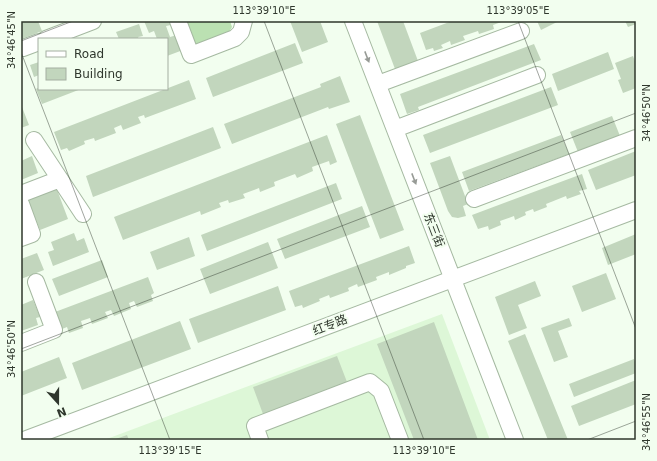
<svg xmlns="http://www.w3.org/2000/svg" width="657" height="461" viewBox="0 0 657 461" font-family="'DejaVu Sans','Noto Sans SC',sans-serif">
<rect width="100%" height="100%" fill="#f2feef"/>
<path fill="#ddf7d7" d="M442 314 490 440H104Z"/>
<path fill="#bbe1b2" d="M186 21H230L232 27 229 32 195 45Z"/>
<path fill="#c2d6bd" d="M21 21H38L42 31 21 39Z
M144 21H170L171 25 166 26 170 37 177 35 183 50 167 56V39H157L154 31 149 33Z
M290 21H320L328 42 302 52Z
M377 21H403L418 61 395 69Z
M452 21H504L493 25 494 29 479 34 478 31 463 36 465 40 451 45 450 41 441 45 443 48 434 51 433 48 426 50 420 33Z
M537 21H559L541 30Z
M625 21H636V24L628 27Z
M139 24 143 36 138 37 139 39H119L116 32Z
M295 43 303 63 213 97 206 78Z
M534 44 541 60 418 107 419 110 407 114 400 94Z
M608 52 614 69 558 91 552 74Z
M633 56 636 64V88L623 93 618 80 621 79 615 63Z
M39 62V75L34 77 30 65Z
M340 76 350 102 329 109 328 107 232 144 224 124 321 87 320 84Z
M189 80 196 99 145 118 144 115 138 117 141 123 123 130 121 125 114 128 116 133 95 141 94 138 84 141 85 144 69 151 67 148 61 150 54 132Z
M39 87V89H81L42 104 36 89Z
M551 87 558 105 430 153 423 135Z
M22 107 29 125 21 128V108Z
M360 115 404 230 380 239 336 124Z
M612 116 620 136 578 152 570 132Z
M213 127 221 148 93 197 86 176Z
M327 135 337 162 330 165 329 161 312 167 313 171 297 178 295 174 274 182 275 186 260 192 259 188 243 194 245 198 229 203 228 200 219 203 221 207 201 215 200 211 123 240 114 217Z
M561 135 569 154 469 191 462 172Z
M636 151V175L596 190 588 170Z
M32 156 38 173 21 180V161Z
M450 156 468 204 463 206 466 216 458 218 452 217 448 211 430 163Z
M582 174 587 189 579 191 581 194 567 199 566 196 546 204 547 207 534 212 533 209 525 212 526 215 515 220 514 216 500 221 501 225 489 230 488 226 478 229 472 215Z
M336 183 342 199 207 251 201 235Z
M56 187 68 219 40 230 27 198Z
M362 206 370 227 285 259 277 239Z
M74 233 77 241 84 238 89 252 53 266 48 252 54 250 51 242Z
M636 234V254L608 265 602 248Z
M189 237 195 256 157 270 150 252Z
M268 242 278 268 210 294 200 269Z
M409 246 415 263 406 266V268L389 275V272L376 277 377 280 358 287 357 284 348 288 349 291 330 298 329 295 319 299 320 301 303 308 302 305 295 307 289 291Z
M37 253 44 270 21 279V259Z
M102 260 108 277 59 296 52 279Z
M606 273 616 299 582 312 572 286Z
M148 277 154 293 151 295 153 301 137 307 134 301 129 303 131 309 114 316 111 310 105 312 108 318 92 324 90 318 81 321 83 328 69 333 67 327 62 329 55 312Z
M535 281 541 296 518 305 527 328 509 335 495 297Z
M278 286 286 310 198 343 189 319Z
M33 300 40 317 36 318 38 325 21 331V305Z
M569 318 572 326 558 331 568 357 554 362 541 328Z
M180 321 191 349 82 390 72 363Z
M434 322 478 440H414L377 344Z
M525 334 568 440H548L508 341Z
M337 356 347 382 263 414 253 387Z
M59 357 67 378 21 396V372Z
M634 359 636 365V373L574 397 569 384Z
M636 380V404L579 426 571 406Z
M127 435 129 440H113Z"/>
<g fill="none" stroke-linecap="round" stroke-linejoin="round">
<defs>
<path id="minor" d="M178 21 191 55 235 38 241 32 244 21
M353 21 515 440
M46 39 93 21
M23 48 39 42
M378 84 521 31
M395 129 537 75
M34 140 83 214
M21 194 60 179
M474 199 636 138
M21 204 32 234 21 238
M21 343 54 330 36 282
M24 440 636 210
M260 440 255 426 370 382 381 391 400 440"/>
</defs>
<use href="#minor" stroke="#a5b9a1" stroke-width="18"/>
<use href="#minor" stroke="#fff" stroke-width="16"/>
</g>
<defs><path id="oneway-solid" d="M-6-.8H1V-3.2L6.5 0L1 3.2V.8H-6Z"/></defs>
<g fill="#979b96">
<use href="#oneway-solid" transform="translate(367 57) rotate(69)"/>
<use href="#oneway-solid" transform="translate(414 179) rotate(69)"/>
</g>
<path fill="none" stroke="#2f372d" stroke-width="1" stroke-opacity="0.45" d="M264 21 424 440M518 21 636 329M21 41 73 21M21 52 170 440M21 349 636 113M587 440 636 421"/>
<g text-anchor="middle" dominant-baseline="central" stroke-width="4" stroke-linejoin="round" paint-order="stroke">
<g font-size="12" fill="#2f372d" stroke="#f2feef">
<text transform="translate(434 230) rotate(69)">东三街</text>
<text transform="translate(330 325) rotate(-21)">红专路</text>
</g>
</g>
<rect width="657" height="461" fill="none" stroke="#f2feef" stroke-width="44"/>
<rect x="38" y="38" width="130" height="52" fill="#f2feef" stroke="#a4aea1"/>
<rect x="46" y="51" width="20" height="6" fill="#ffffff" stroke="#a4aea1"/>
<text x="74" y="58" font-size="12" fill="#2f372d">Road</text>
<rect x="46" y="68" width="20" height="12" fill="#c2d6bd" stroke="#a4aea1"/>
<text x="74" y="78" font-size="12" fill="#2f372d">Building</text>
<g transform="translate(58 403) rotate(159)" stroke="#f2feef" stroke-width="3" paint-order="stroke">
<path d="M0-3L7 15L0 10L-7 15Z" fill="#2f372d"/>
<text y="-6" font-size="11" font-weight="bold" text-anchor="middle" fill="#2f372d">N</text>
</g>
<rect x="22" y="22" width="613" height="417" fill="none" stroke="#2f372d" stroke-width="1.5"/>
<g font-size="10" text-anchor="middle" fill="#2f372d">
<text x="264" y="14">113°39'10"E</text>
<text x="518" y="14">113°39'05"E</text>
<text transform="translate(11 40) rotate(-90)" y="4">34°46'45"N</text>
<text transform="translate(646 113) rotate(-90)" y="4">34°46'50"N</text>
<text transform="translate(11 349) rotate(-90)" y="4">34°46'50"N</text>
<text transform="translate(646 422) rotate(-90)" y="4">34°46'55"N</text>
<text x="170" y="454">113°39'15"E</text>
<text x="424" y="454">113°39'10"E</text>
</g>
</svg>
